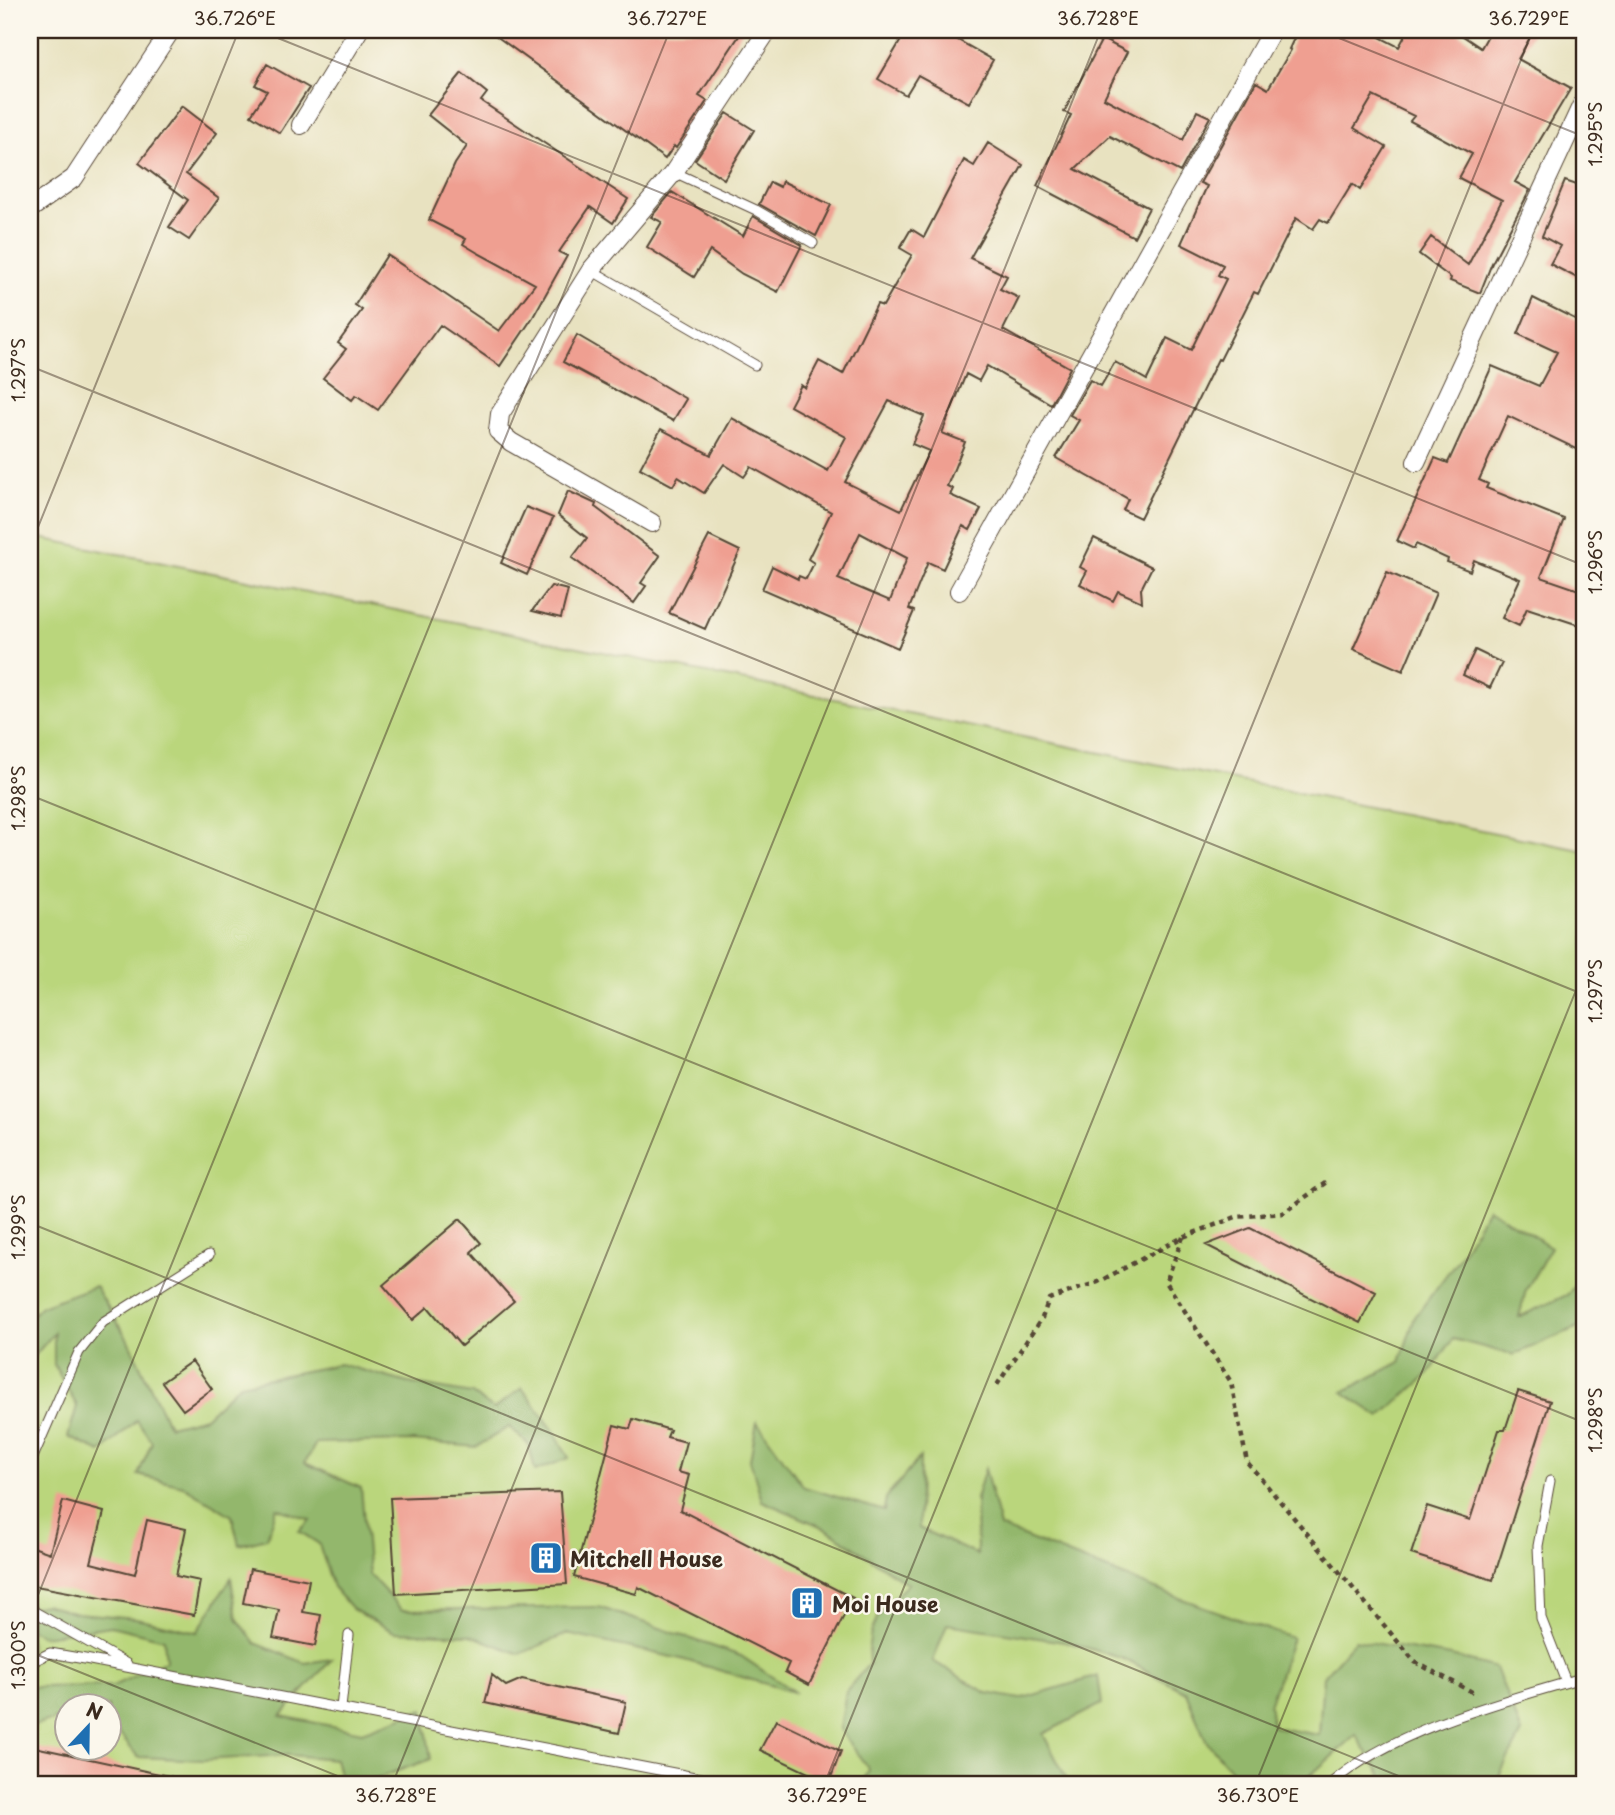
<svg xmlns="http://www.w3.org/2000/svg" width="1615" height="1815" viewBox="0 0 1615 1815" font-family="'Playpen Sans',sans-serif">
<rect width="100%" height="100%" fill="#fbf7ec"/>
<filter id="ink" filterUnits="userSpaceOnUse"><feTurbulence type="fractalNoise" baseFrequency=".0143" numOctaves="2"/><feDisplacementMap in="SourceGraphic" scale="14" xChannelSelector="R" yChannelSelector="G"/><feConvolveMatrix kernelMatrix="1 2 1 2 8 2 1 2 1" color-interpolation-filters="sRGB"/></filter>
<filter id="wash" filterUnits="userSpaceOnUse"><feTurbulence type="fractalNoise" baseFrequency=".00686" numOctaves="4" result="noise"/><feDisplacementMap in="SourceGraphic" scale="28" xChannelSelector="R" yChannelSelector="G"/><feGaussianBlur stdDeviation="1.57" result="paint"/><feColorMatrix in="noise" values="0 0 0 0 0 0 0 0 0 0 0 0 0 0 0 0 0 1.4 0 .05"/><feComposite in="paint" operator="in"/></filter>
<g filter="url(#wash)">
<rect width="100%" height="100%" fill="#e8e2c0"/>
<path fill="#bad67c" stroke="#7a804d" stroke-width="2" fill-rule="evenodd" d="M30 536 1585 851V1785H30ZM66 1706H108V1748H66Z"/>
<path fill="#93b76c" stroke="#677045" stroke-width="2" d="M1488 1208 1551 1247 1526 1290 1519 1317 1567 1295 1585 1271V1324L1513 1355 1453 1339 1429 1374 1380 1417 1343 1392 1400 1362 1415 1317 1458 1259Z
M95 1286 127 1338 169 1426 205 1417 240 1384 340 1364 408 1383 472 1394 494 1409 522 1388 554 1431 569 1458 535 1471 529 1445 509 1427 476 1447 413 1441 316 1443 305 1463 361 1488 369 1574 402 1610 599 1607 741 1656 796 1693 681 1659 567 1634 520 1654 470 1635 394 1632 352 1609 333 1587 319 1544 299 1531 311 1520 277 1508 267 1538 239 1545 232 1516 183 1486 138 1475 152 1442 137 1420 101 1452 68 1437 77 1406 54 1365V1333L30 1361V1317L41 1306Z
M757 1422 804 1487 884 1511 886 1498 920 1457 919 1528 977 1555 976 1499 985 1469 1000 1527 1168 1594 1292 1638 1269 1705 1273 1727 1319 1735 1323 1677 1355 1640 1451 1656 1496 1668 1522 1733 1494 1785H1379L1381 1774 1356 1735 1304 1781 1244 1785 1206 1741 1186 1692 1124 1659 1071 1643 947 1624 933 1661 987 1693 1020 1699 1098 1676 1102 1704 1043 1734 1070 1785H861L869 1770 840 1729 846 1691 869 1664C866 1623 880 1611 908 1584L825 1528 762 1501 750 1460Z
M231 1578 237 1618 255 1643 305 1663 332 1659 281 1716 362 1732 423 1709 431 1759 358 1785H342L335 1759 288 1755 203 1760 138 1757 118 1732 109 1728 108 1706H66V1720H54L30 1727 31 1687 113 1686 166 1661 164 1639 111 1626 43 1636 30 1629V1607L45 1604 77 1613 136 1618 197 1632Z"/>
<g id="blocks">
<path fill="#ef9f91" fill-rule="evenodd" d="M488 30H743L699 96 707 101 676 148 674 146 665 159Z
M907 30H940L993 60 969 103 918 75 906 95 878 79Z
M1298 30H1366L1399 47 1408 30H1454L1481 48 1491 30H1534L1518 59 1571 88 1515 182 1530 190 1492 263 1480 293 1450 281 1451 278 1419 254 1431 237 1468 265 1502 200 1459 178 1472 154 1410 121 1414 116 1373 96 1354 128 1386 147 1360 190 1352 184 1328 223 1320 219 1313 229 1296 218 1258 294 1254 292 1220 360 1218 359 1140 518 1123 510 1128 499 1056 458 1079 420 1070 415 1090 380 1101 386 1115 362 1147 380 1167 338 1191 350 1226 279 1218 275 1223 265 1181 244 1207 186 1200 183 1256 82 1268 89 1291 50 1289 49Z
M1102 39 1127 52 1104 98 1183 140 1197 111 1210 117 1180 172 1110 136 1075 169 1149 208 1134 237 1037 186 1071 115 1064 112Z
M267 64 309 88 280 133 251 115 267 91 255 85Z
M462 73 487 93 481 101 628 199 613 223 590 207 559 252 567 256 533 317 500 366 440 325 378 410 356 395 352 400 323 378 346 349 338 343 362 310 355 305 387 255 499 331 535 284 478 253 463 244 466 239 429 220 455 164 467 146 428 115Z
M182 106 217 133 186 174 219 198 189 240 169 227 188 200 139 163Z
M727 113 754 130 724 179 695 160Z
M988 143 1023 165 970 258 1007 276 1000 289 1019 298 1003 330 1070 368 1051 404 987 366 979 381 966 374 942 433 965 442 947 486 953 489 950 495 981 509 970 530 963 526 943 569 928 562 909 609 914 611 898 648 762 589 772 566 798 579 799 576 806 579 814 563 808 559 831 512 751 467 744 477 724 464 704 493 678 477 673 486 640 468 661 429 711 455 732 418 828 471 846 437 790 406 801 385 805 388 819 361 843 374 877 304 883 306 912 255 900 248 911 229 924 237 964 160 974 166ZM889 401 924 416 912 444 929 451 901 510 845 482ZM860 533 907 558 890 601 838 579Z
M782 181 831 205 816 236 759 204 770 182 780 187Z
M1565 181 1583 187 1579 197 1585 200V282L1550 264 1560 246 1542 236Z
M672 192 743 236 753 216 802 245 778 292 742 274 710 251 694 277 647 247 662 222 651 217Z
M1533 298 1585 324V453L1508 416 1479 480 1488 484 1486 488 1564 519 1541 577 1585 592V627L1527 608 1519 626 1502 618 1520 579 1474 560 1470 571 1447 562 1448 559 1416 544 1414 549 1397 541 1435 458 1448 463 1492 366 1539 386 1557 352 1518 334Z
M577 335 686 399 673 421 563 362Z
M568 491 596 504 595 507 660 556 641 583 646 586 634 603 572 558 587 538 558 515Z
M526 507 553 518 527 575 501 563Z
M709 536 740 551 705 629 669 613Z
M1094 538 1152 567 1141 589 1142 602 1118 591 1113 601 1080 584 1087 571 1080 567Z
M1387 572 1436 593 1403 671 1353 649Z
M551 586 568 590 561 618 532 611Z
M1475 650 1502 663 1490 688 1463 675Z
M460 1219 481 1243 471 1252 514 1301 461 1346 428 1307 413 1320 383 1285Z
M1250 1228 1376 1292 1360 1323 1206 1245Z
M192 1361 212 1389 183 1410 162 1382Z
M1518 1391 1550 1401 1493 1580 1411 1554 1427 1506 1470 1520 1499 1430H1505Z
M633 1419 670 1430 667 1437 686 1442 678 1472 689 1475 680 1510 853 1598 809 1685 785 1672 789 1663 638 1587 636 1594 574 1577 614 1425 630 1429Z
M560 1492 567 1584 396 1594 390 1498Z
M63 1501 104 1512 91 1563 135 1574 147 1520 186 1529 176 1576 200 1581 194 1615 30 1585V1546L50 1553Z
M250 1569 309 1580 303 1612 321 1615 315 1646 273 1638 279 1610 243 1603Z
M492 1675 506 1686 522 1679 626 1702 619 1733 485 1703Z
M776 1720 841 1751 829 1783 760 1750Z
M30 1746 173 1777 172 1785H30Z"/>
</g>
</g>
<g filter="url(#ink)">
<use href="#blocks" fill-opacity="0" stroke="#554636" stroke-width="2"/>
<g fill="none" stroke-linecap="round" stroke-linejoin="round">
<defs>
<path id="lane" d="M674 172 756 210 813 243
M591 270 755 365
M30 1464 79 1352 103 1322 209 1255
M1550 1481 1538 1546 1541 1618 1566 1682
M30 1606 35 1612 127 1664
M30 1663 50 1653 85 1659 736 1785
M341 1708 349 1635
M1329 1785C1393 1729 1504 1701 1585 1677"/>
<path id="street" d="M301 125 359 30
M30 209 74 178 171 30
M1416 462 1585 98
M652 523 511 442 498 431 500 414 591 270 674 172 768 30
M959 591 1272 30"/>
</defs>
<use href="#lane" stroke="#554636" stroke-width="11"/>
<use href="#street" stroke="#554636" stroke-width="20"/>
<path stroke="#554636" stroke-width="4.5" stroke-dasharray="5 5" stroke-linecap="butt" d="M1183 1237 1166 1282 1231 1382 1247 1462 1415 1662 1474 1693
M997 1385 1042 1318 1049 1299 1098 1282 1183 1237 1236 1217 1283 1213 1328 1181"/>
<use href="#lane" stroke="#fff" stroke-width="9"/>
<use href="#street" stroke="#fff" stroke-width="18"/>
</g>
</g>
<path fill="none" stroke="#3b2a1e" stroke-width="2" stroke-opacity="0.45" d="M258 30 1585 566M1319 30 1585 137M30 366 1585 995M30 547 239 30M30 795 1585 1423M30 1223 1421 1785M30 1615 670 30M30 1652 360 1785M392 1785 1101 30M824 1785 1533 30M1255 1785 1585 968"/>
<defs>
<symbol id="building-square" viewBox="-11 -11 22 22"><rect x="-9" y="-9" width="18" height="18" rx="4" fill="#1f6fb2" stroke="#fbf7ec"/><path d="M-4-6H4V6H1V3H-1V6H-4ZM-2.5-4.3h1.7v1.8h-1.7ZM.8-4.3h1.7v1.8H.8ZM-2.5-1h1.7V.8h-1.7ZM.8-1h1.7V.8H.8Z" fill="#fff"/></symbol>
</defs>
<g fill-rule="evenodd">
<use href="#building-square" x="527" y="1539" width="38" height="38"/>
<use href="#building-square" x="788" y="1584" width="38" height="38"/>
</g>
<g text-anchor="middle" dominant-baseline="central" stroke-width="5" stroke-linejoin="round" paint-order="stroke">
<g font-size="21" font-weight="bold" fill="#3b2a1e" stroke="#fbf7ec" text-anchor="start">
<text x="570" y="1558">Mitchell House</text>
<text x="832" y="1603">Moi House</text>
</g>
</g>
<rect width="1615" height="1815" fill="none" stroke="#fbf7ec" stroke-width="77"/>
<g transform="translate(88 1727) rotate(22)"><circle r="33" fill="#fbf7ec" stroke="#aea59a" stroke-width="2"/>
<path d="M0-5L12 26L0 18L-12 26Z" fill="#1f6fb2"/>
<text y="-10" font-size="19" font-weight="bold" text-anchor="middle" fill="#3b2a1e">N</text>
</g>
<rect x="38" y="38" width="1538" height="1738" fill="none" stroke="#3b2a1e" stroke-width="2.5"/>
<g font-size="18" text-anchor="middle" fill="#3b2a1e">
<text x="235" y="25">36.726°E</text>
<text x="667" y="25">36.727°E</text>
<text x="1098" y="25">36.728°E</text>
<text x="1529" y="25">36.729°E</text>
<text transform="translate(1596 134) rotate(-90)" y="6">1.295°S</text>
<text transform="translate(19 370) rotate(-90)" y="6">1.297°S</text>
<text transform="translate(1596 562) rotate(-90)" y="6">1.296°S</text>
<text transform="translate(19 798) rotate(-90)" y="6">1.298°S</text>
<text transform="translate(1596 991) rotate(-90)" y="6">1.297°S</text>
<text transform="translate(19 1227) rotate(-90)" y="6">1.299°S</text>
<text transform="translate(1596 1420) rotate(-90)" y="6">1.298°S</text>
<text transform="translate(19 1655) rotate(-90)" y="6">1.300°S</text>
<text x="396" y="1802">36.728°E</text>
<text x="827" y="1802">36.729°E</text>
<text x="1258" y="1802">36.730°E</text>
</g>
</svg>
